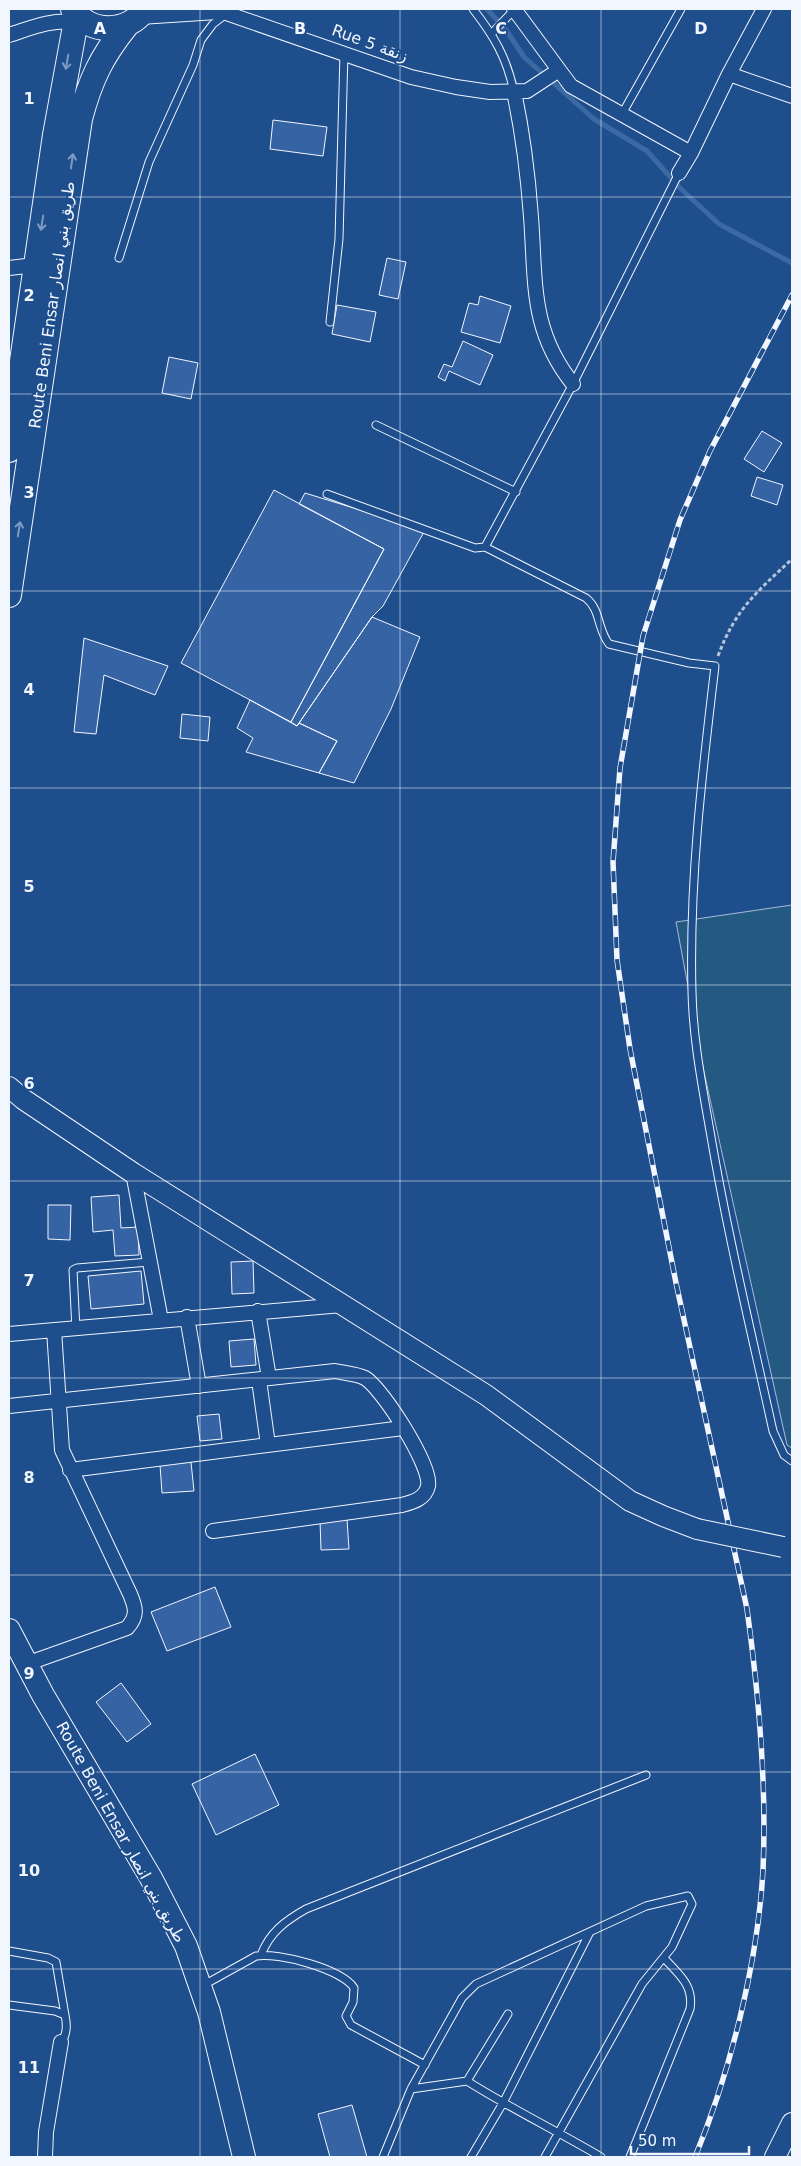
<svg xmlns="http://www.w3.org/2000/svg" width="801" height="2166" viewBox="0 0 801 2166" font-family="'DejaVu Sans','Noto Sans Arabic',sans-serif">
<rect width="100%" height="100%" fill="#1f4e8c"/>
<path fill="#245a82" stroke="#a8bbd7" d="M792 905V1448L787 1445 704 1072 676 922Z"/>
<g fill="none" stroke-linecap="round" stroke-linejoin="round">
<path stroke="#3b69a3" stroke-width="5" d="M487 9 506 30 524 57 594 119 647 151 680 188 719 224 792 263"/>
</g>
<path fill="#3563a3" stroke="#f2f6ff" d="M273 120 327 127 323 156 270 149Z
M387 258 406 262 398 299 379 295Z
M480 296 511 306 500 343 461 332 469 303 478 305Z
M337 305 376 312 370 342 332 334Z
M463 341 493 355 480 385 449 371 445 381 438 377 444 364 452 367Z
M169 357 198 363 191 399 162 393Z
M762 431 782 443 764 472 744 459Z
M757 477 783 485 777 505 751 496Z
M274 490 384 549 291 722 181 663Z
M305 493 425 530 383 606 372 617 297 726 291 722 384 549 299 504Z
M372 617 420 637 391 709 354 783 319 773 337 741 299 723Z
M84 638 168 666 155 695 104 675 96 734 74 732Z
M250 700 297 726 299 723 337 741 319 773 246 752 253 738 237 728Z
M182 714 210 717 208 741 180 738Z
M119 1195 121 1228 138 1227 139 1255 115 1256 113 1230 93 1232 91 1197Z
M48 1205H71L70 1240 48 1239Z
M253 1261 254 1293 232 1294 231 1262Z
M141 1271 144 1304 91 1309 88 1276Z
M254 1339 256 1365 231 1367 229 1341Z
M219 1414 222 1439 200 1441 197 1416Z
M191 1462 194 1491 162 1493 160 1465Z
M347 1519 349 1549 321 1550 320 1520Z
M215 1587 231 1627 167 1651 151 1612Z
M121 1683 151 1724 127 1742 96 1702Z
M255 1754 279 1805 216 1835 192 1784Z
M352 2105 367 2157H330L318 2114Z"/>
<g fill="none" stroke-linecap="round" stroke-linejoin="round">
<defs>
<path id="service" d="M473 9C494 36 507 58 514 92
M492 33 515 9
M622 114 681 9
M119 258 149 162 193 65 201 40 213 24 226 14
M330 322 339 239 344 52
M376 425 516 492
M327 494 475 548 485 547 573 384 679 173
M485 547 586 598C601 610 597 629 609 644L689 663 715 666C702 774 689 883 692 992 693 1039 702 1085 710 1131 727 1232 751 1331 773 1431L784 1455 792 1461
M76 1330 73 1270 77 1268 149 1262
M9 1951 48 1958 56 1962 65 2015
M261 1955C270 1932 285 1921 306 1909L646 1775
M202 1986 256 1956C278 1952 342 1969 354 1988L353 2002 346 2016 351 2025 425 2065
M9 2005 55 2011 65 2015C67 2024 68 2034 61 2042
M467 2081 508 2014
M411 2089 467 2081C510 2108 557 2131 601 2157
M383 2157 411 2089 462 1998 476 1984 646 1906 688 1896 692 1904 672 1947 642 1984 545 2157
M471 2157 503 2103 590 1932
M630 2157 690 2009C694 1985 679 1975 664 1958"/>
<path id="minor" d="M514 9 559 70
M140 17 217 12 226 13 411 77 456 87 490 92 527 91 559 70 571 86 691 153
M9 35C31 28 51 19 75 22
M729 74 792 96
M514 92C523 134 528 175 531 217 536 283 530 330 573 384
M679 173 691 153 729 74 764 9
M9 268 35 265
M133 1173 161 1320
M258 1311 269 1378
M187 1317 199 1386
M9 1334 342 1305
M259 1380 268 1445
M9 1406 335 1371C344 1373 357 1374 365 1378 382 1388 432 1466 428 1486 425 1499 413 1502 402 1505L213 1531
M70 1470 403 1428
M26 1664 127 1628C138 1616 136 1608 130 1594L62 1450 54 1330
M45 2157 46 2132 61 2042"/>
<path id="secondary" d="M9 1087 23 1099 133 1173 486 1395 630 1501 663 1516 697 1529
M775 2157 792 2123"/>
<path id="primary" d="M9 1630 43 1695 151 1878 186 1946 209 2012 244 2157"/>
<path id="trunk" d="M73 9C90 35 128 34 145 9
M9 450 55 135 77 15
M9 595 80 119C90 81 101 57 126 26"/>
</defs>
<use href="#service" stroke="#f2f6ff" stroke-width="9"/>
<use href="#minor" stroke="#f2f6ff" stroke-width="16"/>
<use href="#secondary" stroke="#f2f6ff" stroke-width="22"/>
<use href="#primary" stroke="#f2f6ff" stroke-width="24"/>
<use href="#trunk" stroke="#f2f6ff" stroke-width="26"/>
<path stroke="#b3c4dc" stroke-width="3" stroke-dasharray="4 2.5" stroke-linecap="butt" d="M718 656C736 608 756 593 792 559"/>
<use href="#service" stroke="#1f4e8c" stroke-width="7"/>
<use href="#minor" stroke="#1f4e8c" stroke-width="14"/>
<use href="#secondary" stroke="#1f4e8c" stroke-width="20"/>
<use href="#primary" stroke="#1f4e8c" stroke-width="22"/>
<use href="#trunk" stroke="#1f4e8c" stroke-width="24"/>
<defs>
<path id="rail" d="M695 2157C730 2073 758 1962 763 1870 767 1783 759 1696 747 1609L676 1283 630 1049 617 960 613 862 620 768 643 636 680 520 710 451 792 295"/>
</defs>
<use href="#rail" stroke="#f2f6ff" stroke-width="5.5"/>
<use href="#rail" stroke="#1f4e8c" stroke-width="4" stroke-dasharray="11" stroke-linecap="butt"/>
<defs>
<path id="secondary-bridge" d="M697 1529 783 1547"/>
</defs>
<use href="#secondary-bridge" stroke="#f2f6ff" stroke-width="22" stroke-linecap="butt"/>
<use href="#secondary-bridge" stroke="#1f4e8c" stroke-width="20"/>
</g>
<defs><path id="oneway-shaft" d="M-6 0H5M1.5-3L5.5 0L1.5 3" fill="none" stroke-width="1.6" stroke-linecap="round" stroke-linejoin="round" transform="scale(1.25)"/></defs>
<g stroke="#7e9ac0">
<use href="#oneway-shaft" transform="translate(67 62) rotate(100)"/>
<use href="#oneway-shaft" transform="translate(72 161) rotate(-82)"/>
<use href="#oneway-shaft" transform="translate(42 223) rotate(99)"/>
<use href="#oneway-shaft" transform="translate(19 529) rotate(-81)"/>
</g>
<path fill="none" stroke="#f2f6ff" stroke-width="1" stroke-opacity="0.55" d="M200 9V2157M400 9V2157M601 9V2157M9 197H792M9 394H792M9 591H792M9 788H792M9 985H792M9 1181H792M9 1378H792M9 1575H792M9 1772H792M9 1969H792"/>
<g text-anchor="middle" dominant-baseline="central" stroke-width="4" stroke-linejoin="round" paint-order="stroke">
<g font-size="16" fill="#f2f6ff" stroke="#1f4e8c">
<text transform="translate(370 43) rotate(20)">Rue 5 زنقة</text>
<text transform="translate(52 305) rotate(-82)">Route Beni Ensar طريق بني انصار</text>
<text transform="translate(121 1832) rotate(61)">Route Beni Ensar طريق بني انصار</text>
</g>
</g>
<g font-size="16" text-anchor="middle" font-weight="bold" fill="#f2f6ff" stroke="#1f4e8c" stroke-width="4" stroke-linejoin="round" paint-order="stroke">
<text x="100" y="34">A</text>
<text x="300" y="34">B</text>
<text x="501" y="34">C</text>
<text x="701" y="34">D</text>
<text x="29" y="104">1</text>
<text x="29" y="301">2</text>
<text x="29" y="498">3</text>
<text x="29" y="695">4</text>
<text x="29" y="892">5</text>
<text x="29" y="1089">6</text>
<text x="29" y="1286">7</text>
<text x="29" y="1483">8</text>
<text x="29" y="1679">9</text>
<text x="29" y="1876">10</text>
<text x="29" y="2073">11</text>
</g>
<rect width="801" height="2166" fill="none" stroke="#f2f6ff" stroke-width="20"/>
<path d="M631 2146v8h118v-8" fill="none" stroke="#f2f6ff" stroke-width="2.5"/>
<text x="638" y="2146" font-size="15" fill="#f2f6ff" stroke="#1f4e8c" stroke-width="4" paint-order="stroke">50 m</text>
</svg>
